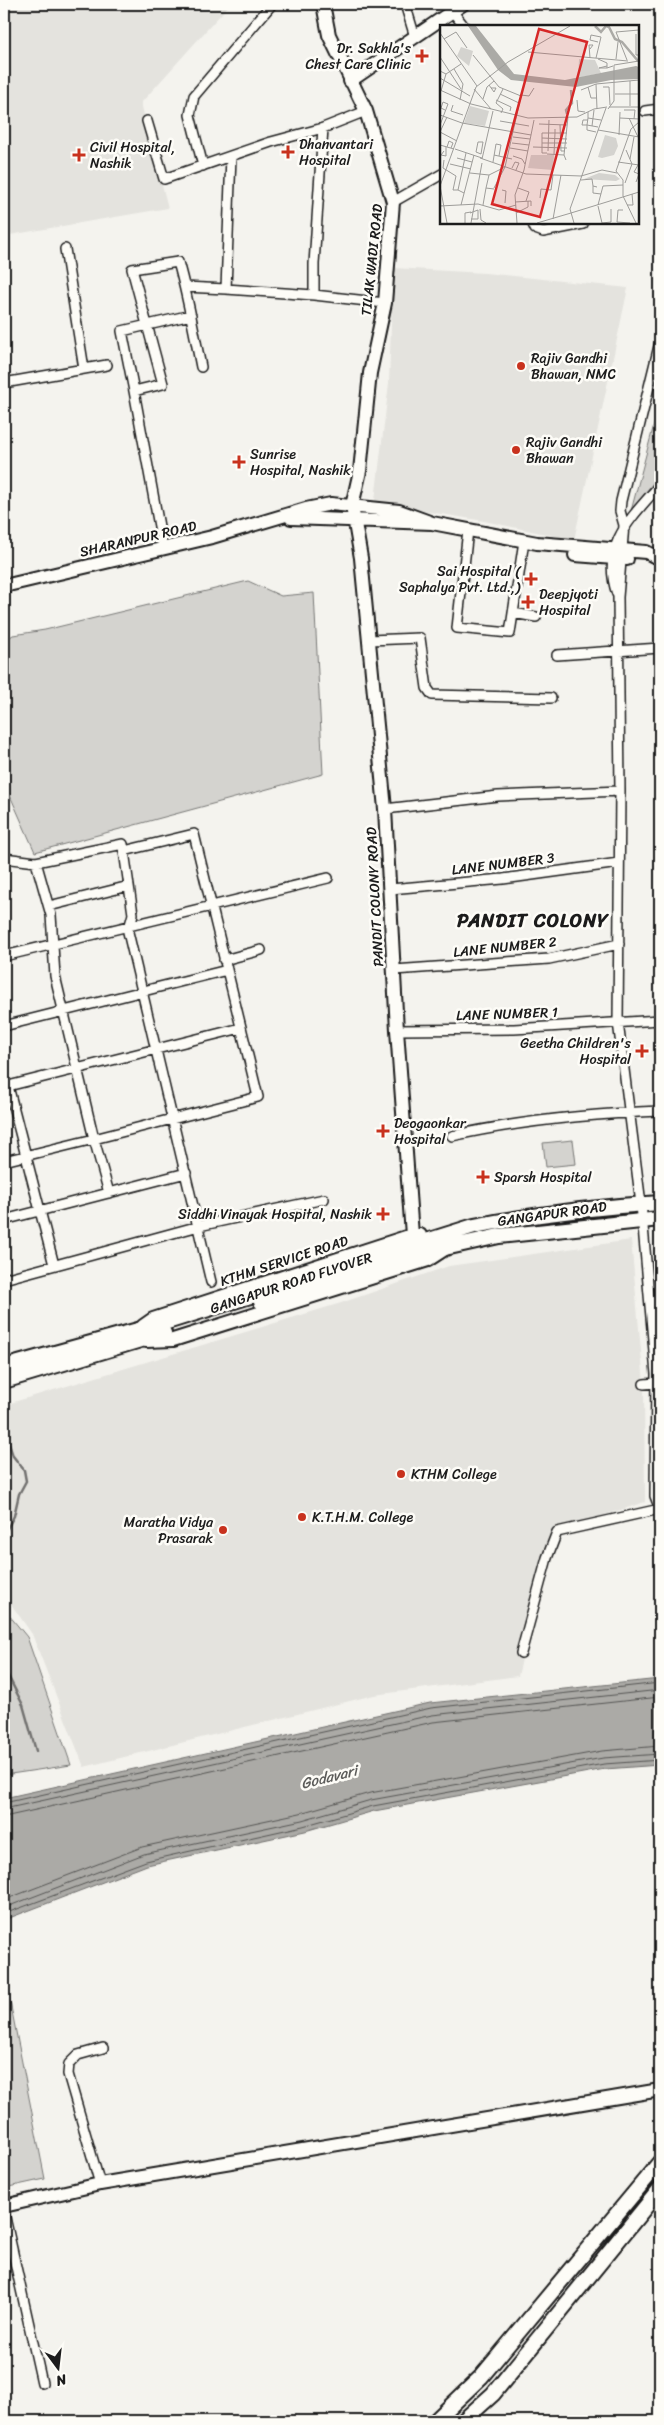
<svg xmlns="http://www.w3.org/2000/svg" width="664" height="2425" viewBox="0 0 664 2425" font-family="Sriracha,sans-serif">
<rect width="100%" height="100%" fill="#f4f3ee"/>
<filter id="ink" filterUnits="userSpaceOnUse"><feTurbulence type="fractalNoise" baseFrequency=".02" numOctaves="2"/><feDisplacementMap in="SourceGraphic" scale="10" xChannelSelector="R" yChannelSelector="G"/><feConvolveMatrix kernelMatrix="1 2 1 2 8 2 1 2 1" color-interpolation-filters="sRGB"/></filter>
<g filter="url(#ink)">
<path fill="#e4e3de" d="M4 4H230L141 103 168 208 4 236Z
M393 268 485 273 628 288 574 540 484 521 381 504 375 500 389 383Z
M631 1240 644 1384 645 1502 553 1532 518 1676 374 1695 84 1767 32 1634 4 1594V1405L341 1303 449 1266Z"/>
<path fill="#d4d3cf" stroke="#787876" d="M660 402V474L631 511Z
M248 581 281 596 314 593 323 774 35 852 8 791 4 762V641L13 635 45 630Z
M573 1140 576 1164 546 1167 543 1143Z
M4 1609 27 1637 71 1765 4 1775Z
M4 1971 45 2179 4 2188Z"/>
<path fill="#abaaa6" stroke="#72716f" d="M660 1679V1765L605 1769 374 1811 305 1831 147 1865 4 1920V1798L430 1703Z"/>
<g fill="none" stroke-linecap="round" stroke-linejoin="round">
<path stroke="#555553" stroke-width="1" d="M4 1803 431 1708 660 1683
M4 1809 432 1715 660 1690
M4 1817 433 1722 660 1697
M4 1900 142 1847 300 1813 370 1793 602 1751 660 1746
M4 1908 144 1854 302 1820 371 1800 603 1758 660 1754
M4 1914 146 1861 303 1826 373 1806 604 1764 660 1760"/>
<path stroke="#72716f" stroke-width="2.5" d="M4 1429 13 1456 24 1470 26 1481 19 1494 14 1516 4 1534
M4 1668 23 1705 36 1751"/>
<defs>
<path id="street" d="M405 4 415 37
M452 11 464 26
M645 111 660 109
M147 121 164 179 271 142 323 128 366 111
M231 156 226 289 314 295 385 303
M203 166 190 115 194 96 272 4
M393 202 442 174
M532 222 535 229 543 232 583 224
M185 287 226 289
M314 295V264L323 128
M191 315 122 331 134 391 163 384 132 269 178 262C188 297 194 332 201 367
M660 342 621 501 620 511 624 525 618 597 620 791 618 1022 641 1204 656 1374 655 1496 660 1509
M84 369 107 365
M4 383 84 369 65 249
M134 391 163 548
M468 530 457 628 510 633 524 541
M617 594C600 545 631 518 660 485
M513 613 536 617
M369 640 420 638 427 688 432 695 551 698
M557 655 660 648
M385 809 498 796 620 791
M4 858 36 862 123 844 133 914 128 932 211 1282
M390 889 503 879 619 863
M49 906 129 886
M4 956 328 878
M224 960 261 950
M394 970 549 959 619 944
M4 1026 227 970
M397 1030 514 1029 660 1020
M4 1082 8 1086 54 1265
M4 1087 241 1028
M452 1136C519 1121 591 1114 660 1111
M4 1161 94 1139 55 976 51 915 36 862
M109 1193 94 1139 258 1097 194 834 124 851
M4 1220 186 1173
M4 1279 199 1226 324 1199
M644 1384 656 1383
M521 1653 547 1558 557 1532 660 1509
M100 2184 68 2074 69 2064 78 2055 103 2048
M4 2213 42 2383"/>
<path id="secondary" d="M323 4 329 35 366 111 393 202 385 303 370 373 360 471 352 506 361 558 385 809 397 1030 412 1235
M350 81 463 4
M291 518 432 523 537 543 646 552 654 556
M575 555 627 559
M4 586 212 537 306 509 331 504 399 511 432 523
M143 1326 153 1319 412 1235H420
M146 1341 173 1340 428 1260 445 1249
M4 2206 100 2184 660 2090"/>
<path id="primary" d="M261 1302 427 1252 499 1236 660 1219
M4 1367 167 1322 474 1226C536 1214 597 1207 660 1203
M4 1381 164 1333
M435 2421 481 2377 660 2162
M463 2421 493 2394 660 2189"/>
</defs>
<use href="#street" stroke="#1c1c1c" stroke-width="12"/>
<use href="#secondary" stroke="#1c1c1c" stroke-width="16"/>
<use href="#primary" stroke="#1c1c1c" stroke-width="18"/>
<use href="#street" stroke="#fdfcf7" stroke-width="9"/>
<use href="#secondary" stroke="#fdfcf7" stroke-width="12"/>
<use href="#primary" stroke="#fdfcf7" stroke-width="14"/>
</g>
</g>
<g fill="#c8321e" stroke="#fdfcf7" stroke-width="2">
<path d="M419.5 48.5h5v5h5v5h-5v5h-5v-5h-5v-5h5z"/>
<path d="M285.5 144.5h5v5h5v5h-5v5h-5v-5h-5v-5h5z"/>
<path d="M76.5 147.5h5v5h5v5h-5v5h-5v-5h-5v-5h5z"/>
<circle cx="521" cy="366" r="5"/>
<circle cx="516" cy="450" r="5"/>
<path d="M236.5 454.5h5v5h5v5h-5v5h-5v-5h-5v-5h5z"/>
<path d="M528.5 571.5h5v5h5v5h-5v5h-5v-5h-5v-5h5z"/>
<path d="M525.5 594.5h5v5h5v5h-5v5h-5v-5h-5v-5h5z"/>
<path d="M639.5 1043.5h5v5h5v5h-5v5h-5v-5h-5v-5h5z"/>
<path d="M380.5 1123.5h5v5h5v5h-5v5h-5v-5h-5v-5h5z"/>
<path d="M480.5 1169.5h5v5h5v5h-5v5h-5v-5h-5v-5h5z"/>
<path d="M380.5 1206.5h5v5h5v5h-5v5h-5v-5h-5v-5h5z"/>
<circle cx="401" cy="1474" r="5"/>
<circle cx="302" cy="1517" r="5"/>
<circle cx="223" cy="1530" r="5"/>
</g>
<g text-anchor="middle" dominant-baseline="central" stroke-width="5" stroke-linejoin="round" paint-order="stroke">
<g font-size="14" fill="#1c1c1c" stroke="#fdfcf7" text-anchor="start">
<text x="411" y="48" text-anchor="end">Dr. Sakhla's<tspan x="411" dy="16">Chest Care Clinic</tspan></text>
<text x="299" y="144">Dhanvantari<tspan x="299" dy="16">Hospital</tspan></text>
<text x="90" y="147">Civil Hospital,<tspan x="90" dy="16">Nashik</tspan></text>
<text x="531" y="358">Rajiv Gandhi<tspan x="531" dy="16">Bhawan, NMC</tspan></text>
<text x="526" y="442">Rajiv Gandhi<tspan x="526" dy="16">Bhawan</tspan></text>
<text x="250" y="454">Sunrise<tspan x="250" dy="16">Hospital, Nashik</tspan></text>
<text x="520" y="571" text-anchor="end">Sai Hospital (<tspan x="520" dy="16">Saphalya Pvt. Ltd.,)</tspan></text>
<text x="539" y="594">Deepjyoti<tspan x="539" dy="16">Hospital</tspan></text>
<text x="631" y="1043" text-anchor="end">Geetha Children's<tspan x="631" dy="16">Hospital</tspan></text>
<text x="394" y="1123">Deogaonkar<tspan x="394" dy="16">Hospital</tspan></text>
<text x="494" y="1177">Sparsh Hospital</text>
<text x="372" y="1214" text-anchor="end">Siddhi Vinayak Hospital, Nashik</text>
<text x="411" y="1474">KTHM College</text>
<text x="312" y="1517">K.T.H.M. College</text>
<text x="213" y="1522" text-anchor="end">Maratha Vidya<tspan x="213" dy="16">Prasarak</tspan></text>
</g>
<g font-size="14" fill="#1c1c1c" stroke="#fdfcf7">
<text transform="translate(372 260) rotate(-84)">TILAK WADI ROAD</text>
<text transform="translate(138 539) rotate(-13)">SHARANPUR ROAD</text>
<text transform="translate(503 864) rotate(-7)">LANE NUMBER 3</text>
<text transform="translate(375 897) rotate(-93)">PANDIT COLONY ROAD</text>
<text transform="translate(505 947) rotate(-6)">LANE NUMBER 2</text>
<text transform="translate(507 1014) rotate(-2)">LANE NUMBER 1</text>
<text transform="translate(552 1214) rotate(-8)">GANGAPUR ROAD</text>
<text transform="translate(284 1261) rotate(-18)">KTHM SERVICE ROAD</text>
<text transform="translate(291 1283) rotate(-18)">GANGAPUR ROAD FLYOVER</text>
</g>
<g font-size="15" font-style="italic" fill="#5c5c5a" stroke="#fdfcf7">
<text transform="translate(329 1777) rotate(-14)">Godavari</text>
</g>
<g font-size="19" font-weight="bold" letter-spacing="1" fill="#1c1c1c" stroke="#fdfcf7">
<text x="533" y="920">PANDIT COLONY</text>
</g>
</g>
<g transform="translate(440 25)">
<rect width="199" height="199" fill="#f4f3ee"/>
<path d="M21 22 33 26 29 41 17 31ZM139 34 155 35 161 48 138 53ZM30 81 49 86 45 101 24 98ZM165 110 176 113 178 121 174 130 162 133 158 132ZM91 130H114L113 145 88 143ZM159 148 175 150 180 154 176 156 144 154Z" fill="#d4d3cf"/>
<path d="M28 1H36L74 49 125 55 196 41 199 42V54L171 55 136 62 71 55 58 45Z" fill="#abaaa6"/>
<path fill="none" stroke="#abaaa6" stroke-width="2.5" d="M155 1 161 7 166 1 169 2 175 14 182 17 198 36M127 89 126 85 132 78 131 65"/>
<path fill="none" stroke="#9e9d9a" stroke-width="1" d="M0 8 37 61M196 9V30H199M4 14 16 7 27 23M88 27 188 36M0 32 21 64M150 33 149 20H153L150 24M156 33 161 12 151 10 150 15 158 17M158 34 167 38V43L173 41M176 34 178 17M187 35 176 7 199 5M167 41 159 43H167M14 44 23 59 20 75M0 46 6 49 21 39M0 53 30 71M49 60 54 67 56 63H51M148 62 151 73H157M163 62H169L170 80M34 64 51 84M0 65 31 79 88 93 137 92 154 84 167 82M141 65 156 59M1 66 6 49M60 69 79 78M175 69H199M81 70 89 71 94 63M43 74 47 62 54 56M56 75 71 82 70 86M137 75 138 86 145 87M13 80 11 86 23 90M190 81V56M169 82H199M157 84 156 59 199 55M168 84 174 76V40L199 36M184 85H195L194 94M148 87V93L161 95M61 88 63 84 56 78 63 64M0 90 22 98 91 110M148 93 147 100 158 102M180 93 199 94M189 93 198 112M148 95H143L142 100H147V105L156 107M60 96 89 101M99 99 127 100M0 100 8 79 3 77 1 83 5 85M120 100 121 126H125M152 101 154 85M158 105 199 112M0 107 7 92M0 107 17 116M179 110 180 87M73 112 90 114M102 113 127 114M0 114V120L14 124M38 117H43L41 129 36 127ZM72 118 89 120M102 118H127M7 122 9 116 13 118 11 123M93 122 127 123M70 123 88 126M15 124 42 133M4 126 1 130 6 131V122M108 126 109 95M107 128H102V108H115V104M107 129 124 130M114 129 115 108H127M54 130 72 134M73 131 82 134 85 139M17 133 32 137M40 133 86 149 141 151 162 145 177 148M42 134 53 86M190 134 194 112M4 135 3 143 16 151 13 165H18M126 135 124 130 128 92M53 137 56 119 61 120 59 131M178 137 199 140M10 139 31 144M72 143 75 137 79 138 76 145M30 148 49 150 65 142 81 71 59 62 33 30M49 150 46 163 54 164M141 155 152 154 153 161 157 162M196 157 199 149 194 147 198 140M185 158 192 139 186 125M153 161V168L161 169M54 163 65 142M78 163 89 167 86 176M62 165 66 166 65 178M24 168 18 165 26 128M100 173 101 164 111 165 113 150M75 177 91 176V181M21 180 34 130M43 180 46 163M158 180 163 161 183 160M187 180H193L192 169M0 181 38 179 59 185 76 180M158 181 162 198M40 184 41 195 46 198M183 185H178L177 197 190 198M30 188 38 185V194H31M76 188 88 182V176M131 188 199 167M113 194 121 150M7 198 0 161 36 62 68 37 130 1M25 198V188L31 187M31 198 42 138M77 198 75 170 84 145 94 95M97 198 131 188M134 198 130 184 166 83M162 198 171 197V184M196 198 183 171V155L176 146 191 104 199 97"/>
<path fill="#d62828" fill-opacity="0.15" stroke="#d62828" stroke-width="2.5" d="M99 4 147 17 100 192 52 179Z"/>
<rect width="199" height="199" fill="none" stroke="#1c1c1c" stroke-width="2.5"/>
</g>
<rect width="664" height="2425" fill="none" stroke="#fdfcf7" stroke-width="20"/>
<rect x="10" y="10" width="644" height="2405" fill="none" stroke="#1c1c1c" stroke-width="2" filter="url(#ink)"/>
<g transform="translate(58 2368) rotate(165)" stroke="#fdfcf7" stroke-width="4" paint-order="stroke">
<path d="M0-4L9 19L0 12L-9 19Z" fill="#1c1c1c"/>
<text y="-8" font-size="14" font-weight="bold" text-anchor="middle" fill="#1c1c1c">N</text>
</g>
</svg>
